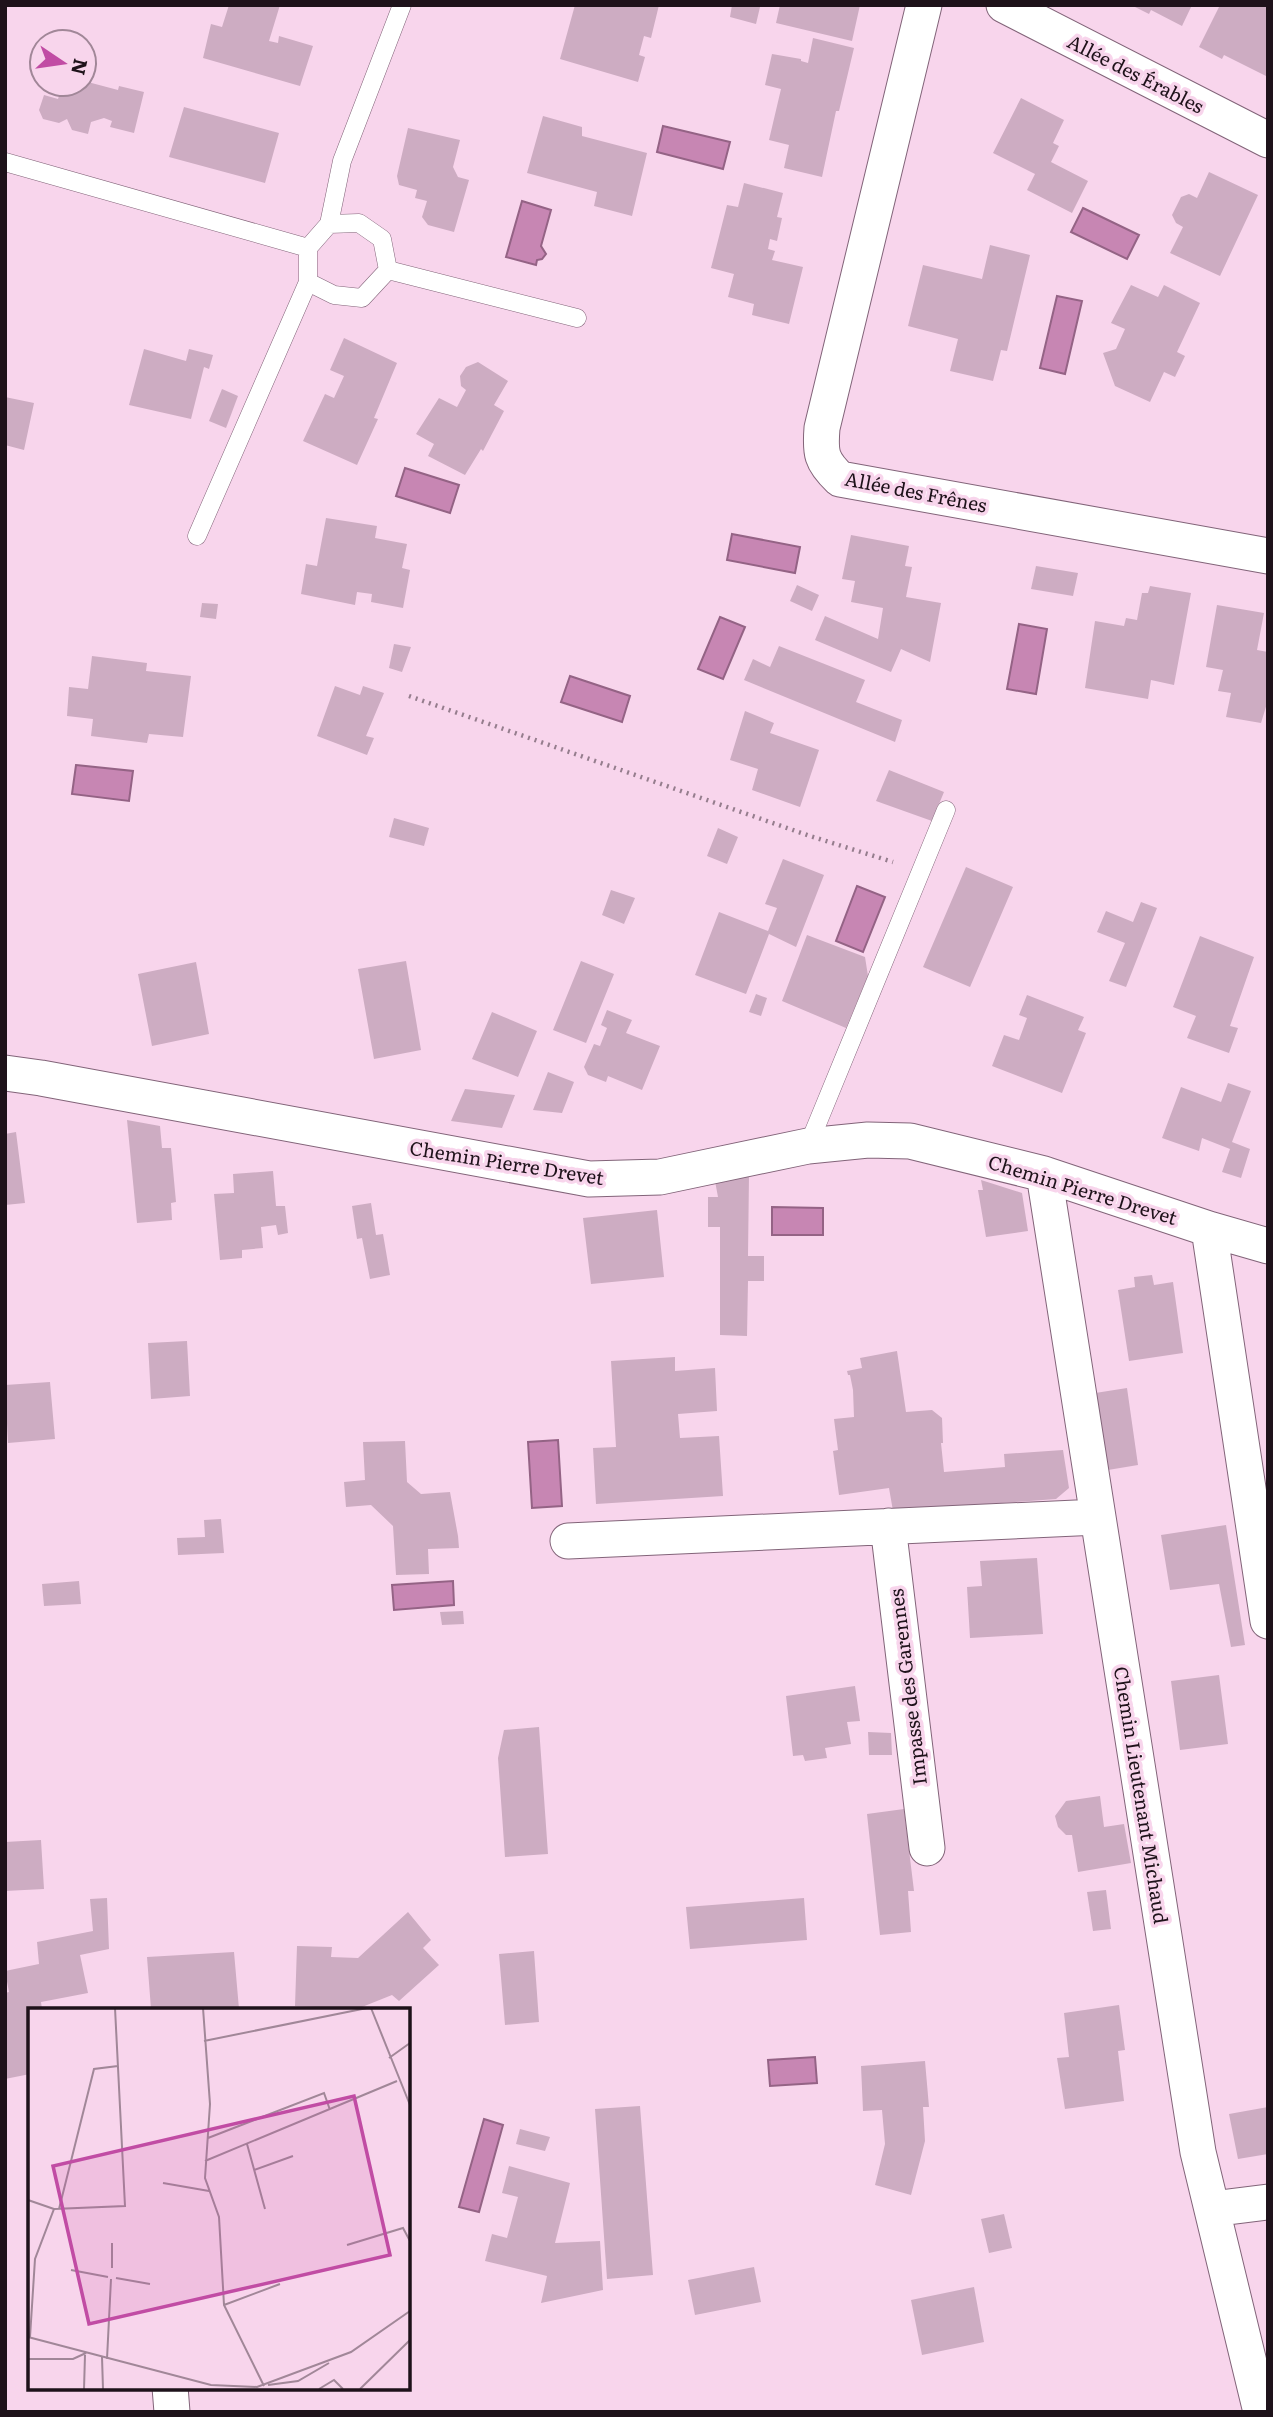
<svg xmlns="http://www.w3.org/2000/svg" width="1273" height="2417" viewBox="0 0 1273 2417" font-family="Literata,serif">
<rect width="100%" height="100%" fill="#f8d5ec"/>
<path fill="#c786b3" stroke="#946385" stroke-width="2" d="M663 126 730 142 723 169 657 152Z
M522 201 551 210 541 246 546 254 542 259 537 260 536 265 506 257Z
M1083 208 1139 235 1127 259 1071 232Z
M1057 296 1082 301 1065 374 1040 368Z
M405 468 459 485 450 513 396 496Z
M732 534 800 547 795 573 727 560Z
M720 617 745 627 723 679 698 669Z
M1019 624 1047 629 1036 694 1007 689Z
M570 676 630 696 622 722 561 702Z
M76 765 133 771 129 801 72 794Z
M857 886 885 897 863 952 836 941Z
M772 1207 823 1208V1235H772Z
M558 1440 562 1506 532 1508 528 1442Z
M453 1581 454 1605 394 1610 392 1585Z
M815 2057 817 2083 770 2086 768 2060Z
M484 2119 503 2125 479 2212 459 2207Z"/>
<path fill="#cdacc2" d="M229 5H280L269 41 278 43 279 36 313 46 300 86 203 58 211 24 222 27Z
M575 5H659L651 38 644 36 639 55 645 57 638 82 560 59Z
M732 5 760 7 756 24 730 17Z
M780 5H860L852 41 776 23Z
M1131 5H1192L1182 26 1151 10 1149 14Z
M1220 5H1263L1268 8V77L1224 55 1222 59 1199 47Z
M813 38 854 48 839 111H836L822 177 784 168 789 145 769 140 781 89 765 85 772 54 801 59V61L808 63Z
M84 81 118 90 119 86 144 92 134 133 110 127 112 121 104 118 91 122 88 134 72 130 67 119 59 123 43 119 39 110 44 95 58 99 62 86 84 84Z
M1021 98 1064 120 1053 143 1059 146 1051 162 1088 181 1072 213 1027 190 1035 174 993 153Z
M184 107 279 133 265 183 169 157Z
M543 116 582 127V136L647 153 632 216 594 206 597 192 527 173Z
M408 128 460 140 453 167 458 177 469 180 454 232 428 225 422 217 427 201 415 198 417 190 399 185 397 176Z
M1209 172 1258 195 1220 276 1170 253 1183 227 1176 223 1172 215 1181 197 1189 194 1197 198Z
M744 183 783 193 777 217 782 218 777 241 770 239 768 249 775 251 772 260 803 267 789 324 752 315 754 304 728 297 734 274 711 268 727 205 738 207Z
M990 245 1030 255 1007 351 1001 350 993 381 950 371 958 339 908 326 923 265 982 279Z
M1131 285 1158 297 1164 285 1200 303 1177 352 1185 356 1175 377 1164 372 1150 402 1115 386 1103 353 1116 349 1125 329 1111 323Z
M344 338 397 363 374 418 378 419 357 465 303 441 325 394 334 398 344 376 330 370Z
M144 349 186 361 189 349 213 355 209 369 204 367 191 419 129 405Z
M478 362 508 381 494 405 504 411 483 451 481 449 465 475 428 456 434 444 416 434 439 398 457 407 466 390 461 386 460 376 466 367Z
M222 389 238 396 226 428 209 421Z
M5 397 34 403 24 450 5 445Z
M326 518 377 526 375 538 407 544 402 568 410 570 403 608 371 602 372 594 357 592 355 605 301 594 306 564 317 566Z
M851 535 909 546 905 566 912 567 906 597 941 603 930 662 901 649 891 672 815 640 825 616 878 639 883 608 851 602 855 581 842 579Z
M1036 566 1078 573 1073 596 1031 589Z
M797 585 819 595 812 611 790 601Z
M1150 586 1191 593 1174 685 1151 680 1148 699 1085 688 1095 621 1124 626 1126 618 1137 620 1142 593H1148Z
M202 603 218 604 216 619 200 617Z
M1217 605 1264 613 1257 650 1268 652V700L1261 723 1226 717 1231 693 1218 691 1223 670 1206 667Z
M394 644 411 647 402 672 389 668Z
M779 646 865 680 856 702 902 720 895 742 744 680 753 659 770 667Z
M92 656 147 663 146 671 191 676 183 737 149 734 147 743 91 736 93 719 67 716 69 687 88 689Z
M335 686 360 695 363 686 384 693 366 736 374 738 367 755 317 736Z
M745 711 774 723 770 733 819 750 800 807 752 790 758 769 730 760Z
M889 770 944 792 932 821 876 801Z
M394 818 429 828 424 846 389 837Z
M718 828 738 837 727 864 707 856Z
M783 859 824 875 796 947 769 934 746 994 695 975 719 912 768 931 777 908 765 904Z
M966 867 1013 887 970 987 923 967Z
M611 890 635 898 624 924 602 915Z
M1141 902 1157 908 1126 987 1109 981 1125 943 1097 932 1106 911 1133 922Z
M807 935 865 957 868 976 846 1028 782 1001Z
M1200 936 1254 957 1230 1026 1238 1028 1229 1053 1187 1038 1196 1016 1173 1007Z
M406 961 421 1050 374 1059 358 969Z
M581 961 614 974 586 1043 553 1030Z
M196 962 209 1034 152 1046 138 974Z
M756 994 767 998 761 1016 749 1012Z
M1027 995 1084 1017 1078 1030 1086 1033 1062 1093 992 1066 1004 1035 1019 1040 1027 1018 1019 1015Z
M607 1010 632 1020 626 1033 660 1046 642 1090 608 1076 606 1082 588 1075 584 1067 594 1044 600 1046 607 1028 601 1025Z
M492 1012 537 1031 518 1077 472 1059Z
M548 1072 574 1082 562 1113 533 1110Z
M1228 1083 1251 1091 1232 1142 1250 1149 1241 1178 1222 1172 1230 1149 1202 1138 1199 1151 1162 1138 1181 1087 1221 1102Z
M465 1089 515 1095 502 1128 451 1121Z
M127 1120 160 1126 162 1148H171L176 1202 171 1203 172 1220 137 1223Z
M16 1132 25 1203 5 1205V1134Z
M273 1171 276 1206H285L288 1233 278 1235 276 1225 261 1227 263 1248 242 1250V1258L220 1260 214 1194 234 1193 233 1174Z
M749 1175 748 1256H764V1281H748L747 1336 720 1335V1227H708V1197H718L715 1181Z
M981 1180 1022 1193 1028 1231 986 1237 978 1190H983Z
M371 1203 376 1235 383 1234 390 1275 370 1279 362 1238 357 1239 352 1206Z
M657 1210 664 1277 591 1284 583 1218Z
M1152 1275 1154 1285 1173 1282 1183 1353 1129 1361 1118 1290 1135 1287 1134 1277Z
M187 1341 190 1396 151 1399 148 1343Z
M897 1351 906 1412 932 1410 942 1418 943 1443H941L944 1472 1005 1467 1004 1454 1063 1450 1069 1488 1056 1499 893 1511 889 1488 839 1495 833 1451 838 1450 834 1419 854 1417 853 1390 850 1375H848L847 1371 862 1368 860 1358Z
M675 1357V1371L715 1368 717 1411 678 1414 680 1438 719 1436 723 1496 596 1504 593 1448 616 1447 611 1361Z
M50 1382 55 1439 8 1443 5 1385Z
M1127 1388 1138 1465 1102 1471 1089 1394Z
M405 1441 407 1482 421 1494 450 1492 458 1536 459 1548 428 1549 429 1574 396 1575 393 1526 371 1505 346 1507 344 1482 365 1480 363 1442Z
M221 1519 224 1553 178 1555 177 1538 205 1537 204 1520Z
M1226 1525 1245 1645 1231 1647 1219 1584 1170 1590 1161 1535Z
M1037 1558 1043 1634 970 1638 967 1587 982 1586 980 1561Z
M79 1581 81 1604 44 1606 42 1584Z
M463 1611 464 1624 442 1625 440 1612Z
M1219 1675 1228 1744 1180 1750 1171 1681Z
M855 1686 860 1721 847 1722 851 1744 825 1748 827 1758 805 1761 803 1755 793 1756 786 1696Z
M539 1727 548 1854 505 1857 498 1758 504 1730Z
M868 1732 891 1733 892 1755H869Z
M1100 1796 1104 1827 1124 1824 1131 1863 1078 1872 1072 1835H1066L1058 1827 1055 1816 1066 1801Z
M904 1809 914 1891H908L911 1932 880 1935 867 1814Z
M41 1840 44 1889 5 1891V1842Z
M1106 1890 1111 1929 1093 1931 1087 1892Z
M107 1898 109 1949 80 1955 88 1993 41 2002 42 2009H30V2074L5 2079V1993L9 1992 5 1971 39 1964 37 1942 93 1931 90 1899Z
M804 1898 807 1940 690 1949 686 1907Z
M408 1912 431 1940 423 1948 439 1965 399 2001 392 1995 357 2009 295 2006 297 1946 332 1947 331 1957 358 1958Z
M534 1951 539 2022 505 2025 499 1954Z
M234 1952 239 2009H151L147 1957Z
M1119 2005 1125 2050 1118 2051 1124 2101 1065 2109 1057 2058 1069 2057 1064 2013Z
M925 2061 929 2107H923L925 2141 911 2195 875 2185 885 2144 882 2110 863 2111 861 2066Z
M640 2106 653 2275 607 2279 595 2109Z
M1268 2107V2154L1238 2159 1229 2114Z
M520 2129 550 2137 545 2151 516 2144Z
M509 2166 570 2183 555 2243 600 2241 603 2290 541 2303 547 2276 485 2261 492 2234 507 2238 518 2197 502 2193Z
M1004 2214 1012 2248 989 2253 981 2219Z
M754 2267 761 2302 695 2315 688 2280Z
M974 2287 984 2342 922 2355 911 2300Z"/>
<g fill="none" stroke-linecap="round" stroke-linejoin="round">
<defs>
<path id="service" d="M5 162 308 248
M359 223 382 239 388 270 362 298 334 295 308 282V248L329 224Z
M329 224 342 161 402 5
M388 270 577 318
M197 536 308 282
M808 1146 946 810"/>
<path id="minor" d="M924 5 822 428C820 453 821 461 840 479L1268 556
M1004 5 1268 140
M5 1073 41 1078 589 1179 660 1177 808 1146 868 1140 910 1141 1044 1174 1209 1229 1268 1246
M1044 1174 1198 2152 1261 2412
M1209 1229 1268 1621
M888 1526 927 1848
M568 1541 1098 1517
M1212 2209 1268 2202
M170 2387 172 2412"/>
</defs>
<use href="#service" stroke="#826479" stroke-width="19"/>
<use href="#minor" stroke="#826479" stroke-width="37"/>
<path stroke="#957d8d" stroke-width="4.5" stroke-dasharray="2 5" stroke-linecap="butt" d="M409 696 810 836 893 862"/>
<use href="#service" stroke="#fff" stroke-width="18"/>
<use href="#minor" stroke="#fff" stroke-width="35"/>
</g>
<g text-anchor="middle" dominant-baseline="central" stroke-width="7" stroke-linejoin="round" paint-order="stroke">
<g font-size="19" fill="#1e121a" stroke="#f8d5ec">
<text transform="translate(1136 73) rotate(27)">Allée des Érables</text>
<text transform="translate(916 491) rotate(11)">Allée des Frênes</text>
<text transform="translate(507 1162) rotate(9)">Chemin Pierre Drevet</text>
<text transform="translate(1083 1189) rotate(17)">Chemin Pierre Drevet</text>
<text transform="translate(907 1687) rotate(-97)">Impasse des Garennes</text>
<text transform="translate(1142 1795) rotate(81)">Chemin Lieutenant Michaud</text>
</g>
</g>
<g transform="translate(28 2008)">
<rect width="382" height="382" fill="#f8d5ec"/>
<path fill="none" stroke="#a18798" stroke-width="2" d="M175 0 182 96 177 170 191 209 196 297 236 378M343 0 382 97M176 33 339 0M361 50 382 35M180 130 296 85 302 102M219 136 237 201M177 153 369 73M226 162 265 148M135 175 181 183M0 192 26 201M31 201 66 61 90 58M319 237 375 220 382 233M84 260V235M43 262 80 269M88 270 122 276M196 297 252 276M0 329 183 377 229 379 323 344 382 303M2 329 7 251 26 201 97 198 87 0M74 349 75 381M0 351H45L58 345M79 351 83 271M240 377 270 373 301 355M56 381 57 347M291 381 306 372 315 381M332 381 382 332"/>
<path fill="#c14ca4" fill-opacity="0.15" stroke="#c14ca4" stroke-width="3.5" d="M326 88 362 247 61 316 25 158Z"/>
<rect width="382" height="382" fill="none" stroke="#1e121a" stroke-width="3.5"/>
</g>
<rect width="1273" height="2417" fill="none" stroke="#1e121a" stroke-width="14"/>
<g transform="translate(63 63) rotate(103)"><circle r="33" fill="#f8d5ec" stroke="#a18798" stroke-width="2"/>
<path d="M0-5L12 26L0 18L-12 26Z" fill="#c14ca4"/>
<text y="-10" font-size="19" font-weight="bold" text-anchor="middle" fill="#1e121a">N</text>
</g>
</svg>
